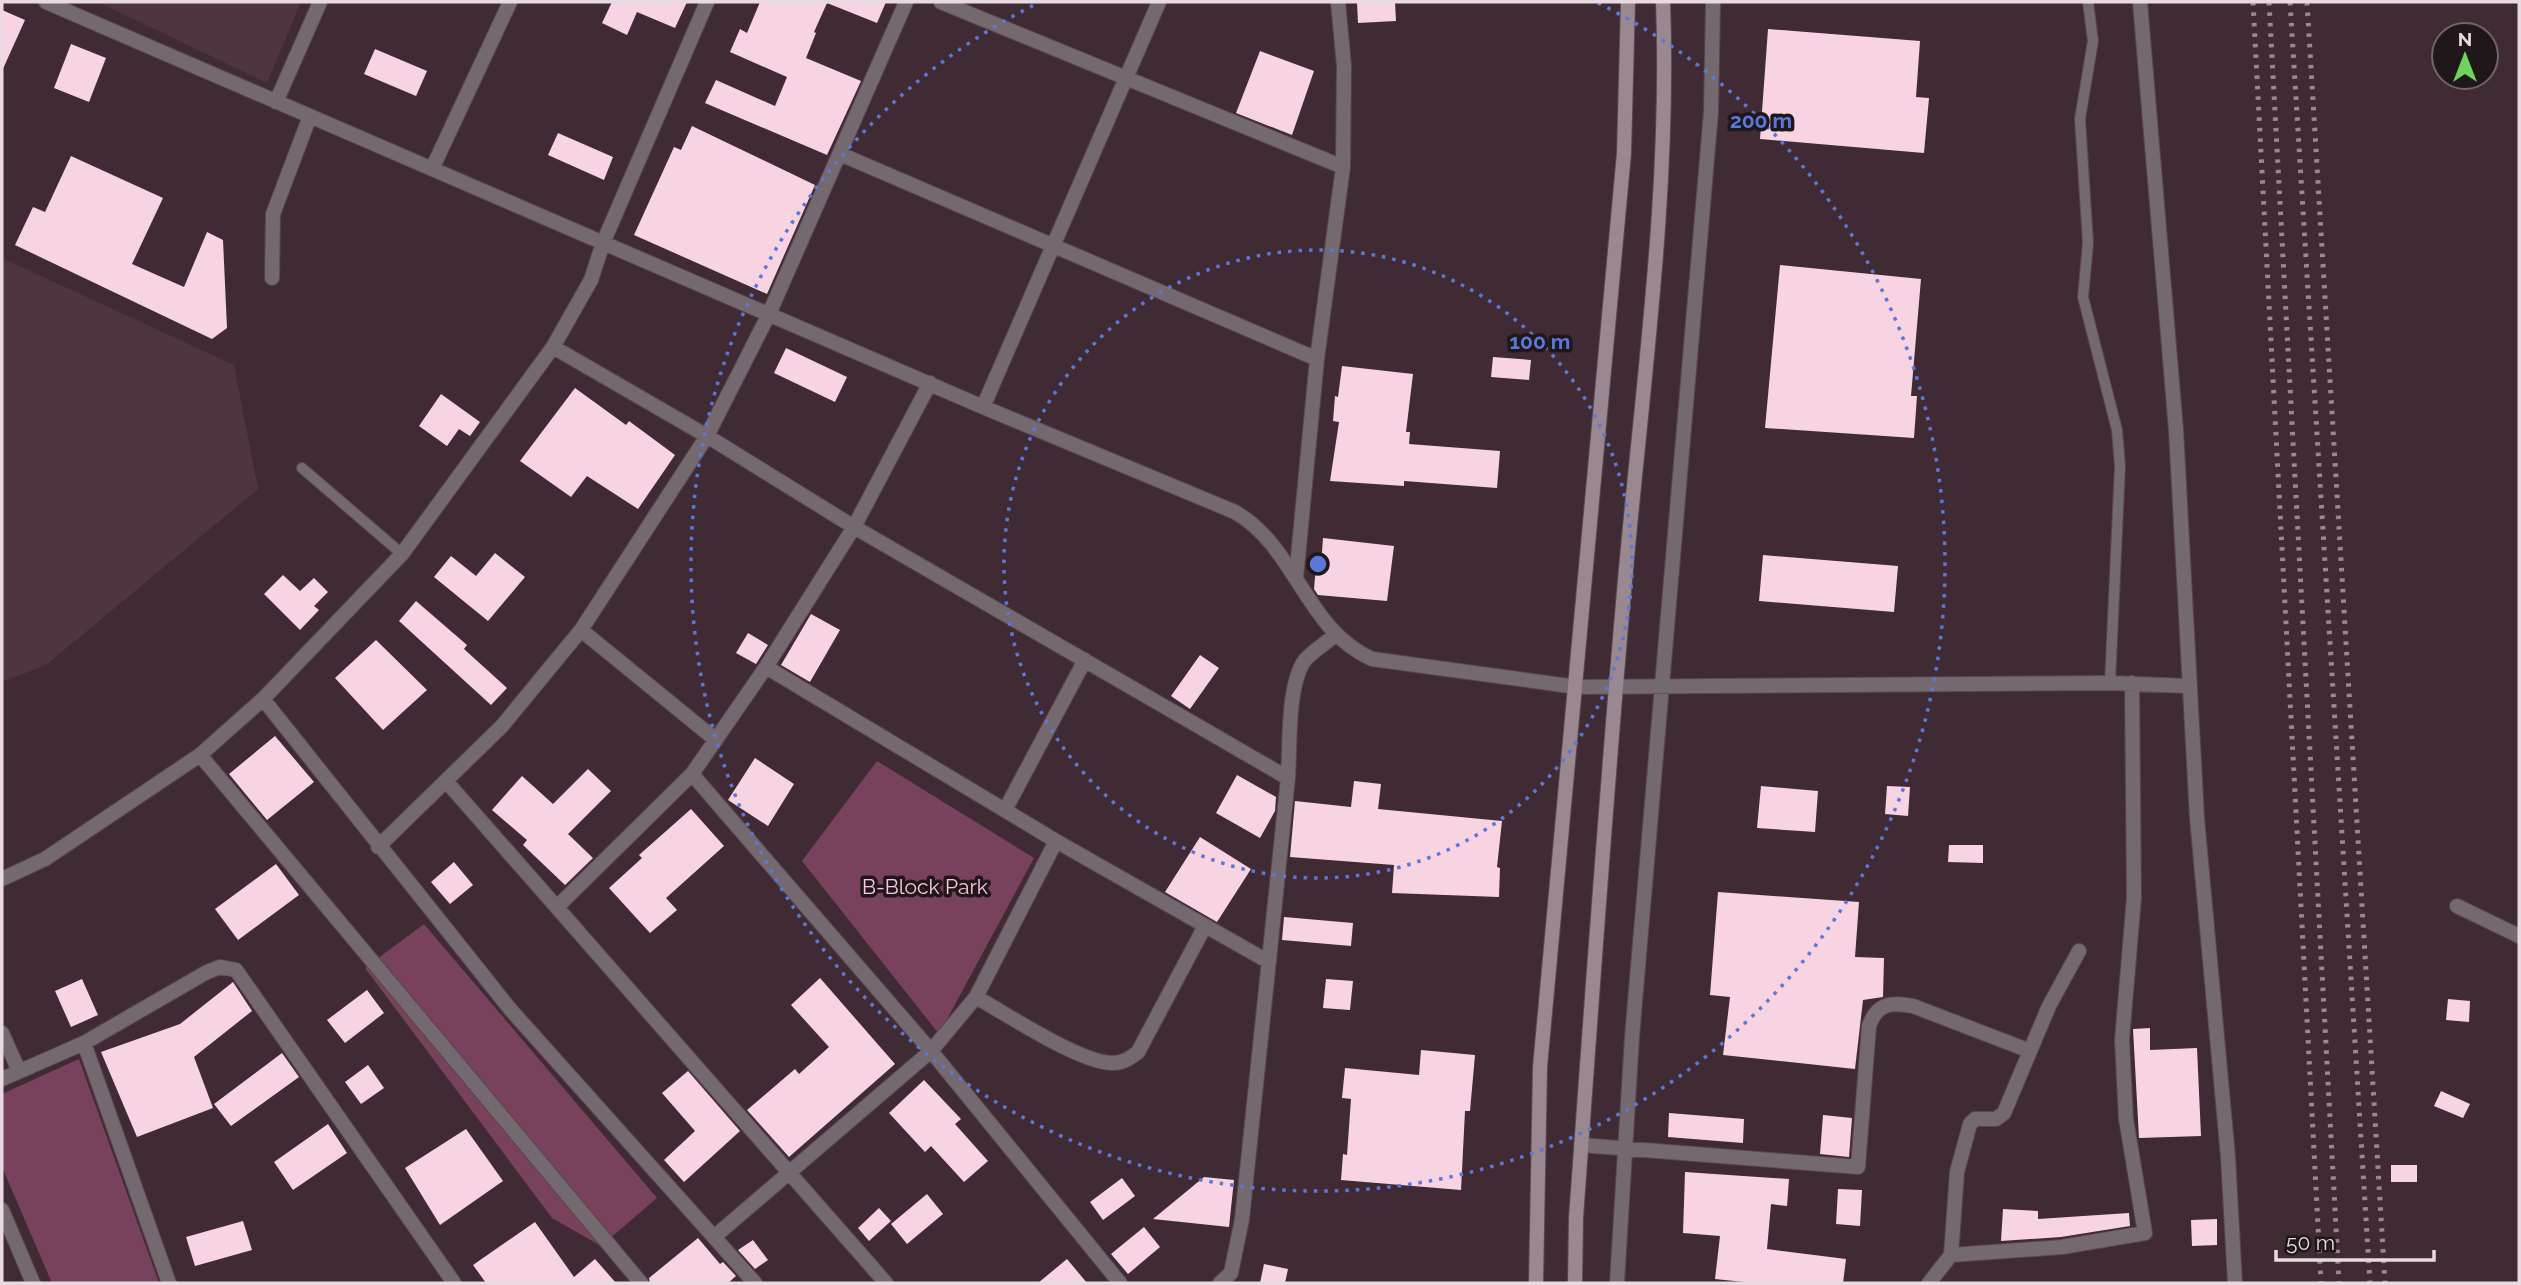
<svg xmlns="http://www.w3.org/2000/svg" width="2521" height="1285" viewBox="0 0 2521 1285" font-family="Raleway,sans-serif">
<rect width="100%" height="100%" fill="#402b34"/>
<path fill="#4f3441" d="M98 2H301L267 83Z
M2 258 234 365 258 489 46 665 2 682Z"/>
<path fill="#78415c" d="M877 761 1034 858 939 1034 802 861Z
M424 924 657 1198 601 1246 552 1218 365 968Z
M79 1059 159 1283H52L2 1167V1094Z"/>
<path fill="#f8d4e3" d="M612 2H687L675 28 637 12 627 35 602 23Z
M760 2H886L877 23 827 3 814 32 816 33 806 58 861 81 827 155 705 103 716 80 775 106 787 77 730 52 740 29 747 33Z
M1357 2H1395L1396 21 1358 23Z
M2 10 25 20 2 71Z
M1768 29 1920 41 1916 97 1929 98 1924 153 1760 139Z
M71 44 106 58 89 102 54 88Z
M375 49 427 71 416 96 364 74Z
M1260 51 1314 71 1292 135 1236 113Z
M692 126 815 185 767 294 634 235 674 147 681 150Z
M558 133 613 157 604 180 548 155Z
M71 156 163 198 132 264 184 287 207 232 223 240 227 328 212 339 15 245 33 207 45 212Z
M1780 265 1921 279 1911 396H1917L1914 438 1765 428Z
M786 348 847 377 835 402 774 373Z
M1493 357 1531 360 1529 380 1491 377Z
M1342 366 1413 374 1406 432H1410L1409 444 1500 451 1497 488 1404 481V486L1330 481 1339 422 1333 421 1335 396 1338 397Z
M575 388 626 425 629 421 675 455 638 509 587 476 571 497 520 461Z
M441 394 480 422 470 436 459 429 447 446 419 426Z
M1323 538 1394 546 1387 601 1318 595 1314 589 1316 566H1321Z
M495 553 525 577 488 621 434 577 451 556 476 576Z
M1763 555 1898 566 1894 612 1759 601Z
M283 575 300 591 314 578 328 592 314 606 319 610 300 630 264 594Z
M416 601 467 645 464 649 507 688 491 705 399 621Z
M811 614 840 630 810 682 781 665Z
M748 633 768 645 756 664 736 653Z
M376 640 427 690 383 730 335 678Z
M1200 655 1219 668 1190 709 1171 696Z
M275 736 314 782 267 820 229 774Z
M755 758 794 784 768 826 728 800Z
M588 769 611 791 568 834 593 858 565 885 523 845 527 840 492 810 522 776 553 804Z
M1237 775 1276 797 1275 811 1260 838 1216 813Z
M1354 781 1381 784 1378 809 1502 821 1497 867 1500 868 1499 897 1392 893 1394 865 1290 857 1295 801 1351 807Z
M1761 786 1818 791 1815 832 1757 828Z
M1887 786 1910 787 1908 816 1885 814Z
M691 809 724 846 666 898 677 910 650 933 609 888 642 858 639 855Z
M1200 837 1251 869 1217 922 1165 892Z
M1949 845H1983V863L1948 862Z
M454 862 473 885 450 904 431 882Z
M276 864 299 895 238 940 215 909Z
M1718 892 1859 902 1855 957 1884 958 1883 997 1863 1000 1855 1069 1723 1055 1730 997 1710 995Z
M1284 917 1353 923 1351 946 1282 940Z
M820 978 895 1064 789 1157 747 1110 795 1069 799 1074 829 1047 791 1005Z
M82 979 98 1015 71 1027 55 991Z
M1326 979 1353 981 1350 1010 1323 1008Z
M233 982 252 1011 194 1057 213 1108 137 1137 101 1052 180 1024Z
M367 990 384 1013 345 1043 327 1020Z
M2448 999 2470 1001 2469 1022 2446 1020Z
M2150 1028V1050L2197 1048 2201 1136 2139 1138 2133 1029Z
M1421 1050 1475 1055 1470 1111H1465L1461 1190 1341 1180 1343 1154 1347 1155 1351 1099 1342 1098 1345 1068 1419 1075Z
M282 1053 299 1077 231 1126 214 1104Z
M368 1065 384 1088 361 1104 345 1082Z
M688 1071 740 1131 684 1182 664 1160 695 1131 662 1093Z
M924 1080 961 1119 955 1124 988 1161 964 1182 931 1146 925 1152 889 1113Z
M2441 1091 2470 1104 2463 1118 2434 1106Z
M1669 1113 1744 1119 1743 1143 1668 1137Z
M1823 1115 1852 1118 1849 1157 1820 1154Z
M328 1124 347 1153 293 1190 274 1162Z
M466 1129 503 1181 440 1225 405 1168Z
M2391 1165H2417V1182H2391Z
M1685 1172 1789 1179 1787 1206 1771 1204 1767 1249 1846 1259 1843 1283H1754L1715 1279 1720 1236 1683 1233Z
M1204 1177 1234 1180 1229 1227 1153 1219Z
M1122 1178 1135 1196 1103 1220 1090 1202Z
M1838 1189 1862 1190 1860 1226 1836 1224Z
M927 1194 943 1214 907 1244 891 1224Z
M879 1208 891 1221 869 1241 858 1228Z
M2003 1209 2038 1211V1219L2129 1213 2130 1226 2061 1237 2001 1241Z
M2217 1219V1245L2192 1246 2191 1220Z
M243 1221 252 1250 195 1266 186 1237Z
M535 1222 574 1277 595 1259 616 1283H486L473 1265Z
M1144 1227 1160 1247 1128 1274 1111 1254Z
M698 1238 720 1264 723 1262 736 1276 728 1283H650L649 1278Z
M753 1240 768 1260 755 1269 738 1250Z
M1067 1259 1087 1283H1038Z
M1264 1264 1288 1269 1285 1283H1260Z"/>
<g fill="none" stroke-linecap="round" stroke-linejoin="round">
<defs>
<path id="lane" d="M2088 2 2093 41 2080 119 2088 243 2083 297 2117 430 2120 466 2110 683
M302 468 402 554"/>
<path id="street" d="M46 2 983 407 1235 512C1296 547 1306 630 1372 659L1577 687 2110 683 2189 686
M941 2 1343 167
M2140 2 2176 430 2197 818 2228 1157 2235 1283
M276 102 320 2
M840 154 1317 359
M432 169 510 2
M272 278 273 214 310 116
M553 347 707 436 854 527 1288 778
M983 407 1159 2
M1296 578 1317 359 1343 167 1344 66 1338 2
M581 630 716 740
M766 667 1056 841 1269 962
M263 699 510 1009 755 1283
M200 755 641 1283
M692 774 931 1051 1120 1283
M446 781 886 1283
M1005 810 1085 660
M378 847 502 726 581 630 707 436 769 314 906 2
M2 879 45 859 200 755 263 699 402 554 553 347 591 280 603 243 707 2
M2457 906 2519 936
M557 907 692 774 766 667 854 527 930 383
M976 997C1006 1014 1082 1064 1113 1063 1124 1063 1130 1058 1138 1052L1205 926
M2 1033 19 1071
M84 1043 169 1283
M2 1079 84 1043 207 972 220 967 236 970 454 1283
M1581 1145 1858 1167 1869 1026C1877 1003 1891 1002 1913 1006L2030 1051
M2 1210 33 1283
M714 1237 931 1051 976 997 1056 841
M1951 1255 1957 1172 1970 1124 1975 1119H1996L2004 1113 2049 1006 2079 951
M1220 1283 1231 1273 1242 1219 1288 778C1290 748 1287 684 1305 660 1313 651 1326 643 1335 635
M1617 1283 1632 1037 1711 112 1713 2
M1929 1283 1951 1255 2062 1247 2145 1233 2126 1119 2122 1040 2134 897 2132 683"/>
<path id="secondary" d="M1536 1283 1540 1067 1624 153 1628 2
M1575 1283 1576 1218C1592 998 1607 778 1627 558 1644 373 1670 187 1663 2"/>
</defs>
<use href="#lane" stroke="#5b4750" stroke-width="12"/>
<use href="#street" stroke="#5b4750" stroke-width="16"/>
<use href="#secondary" stroke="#5b4750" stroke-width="16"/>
<use href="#lane" stroke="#74696e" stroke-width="10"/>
<use href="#street" stroke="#74696e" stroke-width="14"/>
<use href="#secondary" stroke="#99888f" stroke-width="14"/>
<path stroke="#998890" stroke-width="5" stroke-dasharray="3.5 7" stroke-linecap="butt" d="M2253 2 2321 1283
M2269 2 2339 1283
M2290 2 2370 1283
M2307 2 2385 1283"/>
</g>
<g fill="none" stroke="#5a78da" stroke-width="3.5" stroke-dasharray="3.5 7">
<circle cx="1318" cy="564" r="314"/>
<path d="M1598 3A627 627 0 1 1 1038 3"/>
</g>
<g text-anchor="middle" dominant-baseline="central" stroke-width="7" stroke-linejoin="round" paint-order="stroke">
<g font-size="21" fill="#f5c8dc" stroke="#20171b">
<text x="925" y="886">B-Block Park</text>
</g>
</g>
<circle cx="1318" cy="564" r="10" fill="#5a78da" stroke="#20171b" stroke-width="3.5"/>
<g font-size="21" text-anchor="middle" font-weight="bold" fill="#5a78da" stroke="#20171b" stroke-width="7" stroke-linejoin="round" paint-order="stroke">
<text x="1761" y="128">200 m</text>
<text x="1540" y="349">100 m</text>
</g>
<rect width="2521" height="1285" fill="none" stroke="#e8dae0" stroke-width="7"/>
<g transform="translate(2465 56)"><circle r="33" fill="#20171b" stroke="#70656a" stroke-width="2"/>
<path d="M0-5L12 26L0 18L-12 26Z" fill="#70d35e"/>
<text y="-10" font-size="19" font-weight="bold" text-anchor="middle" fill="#e8dae0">N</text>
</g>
<path d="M2276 1250v10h158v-10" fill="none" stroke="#e8dae0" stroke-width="3.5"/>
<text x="2286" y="1250" font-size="21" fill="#e8dae0" stroke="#20171b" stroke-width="5" paint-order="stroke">50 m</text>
</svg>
